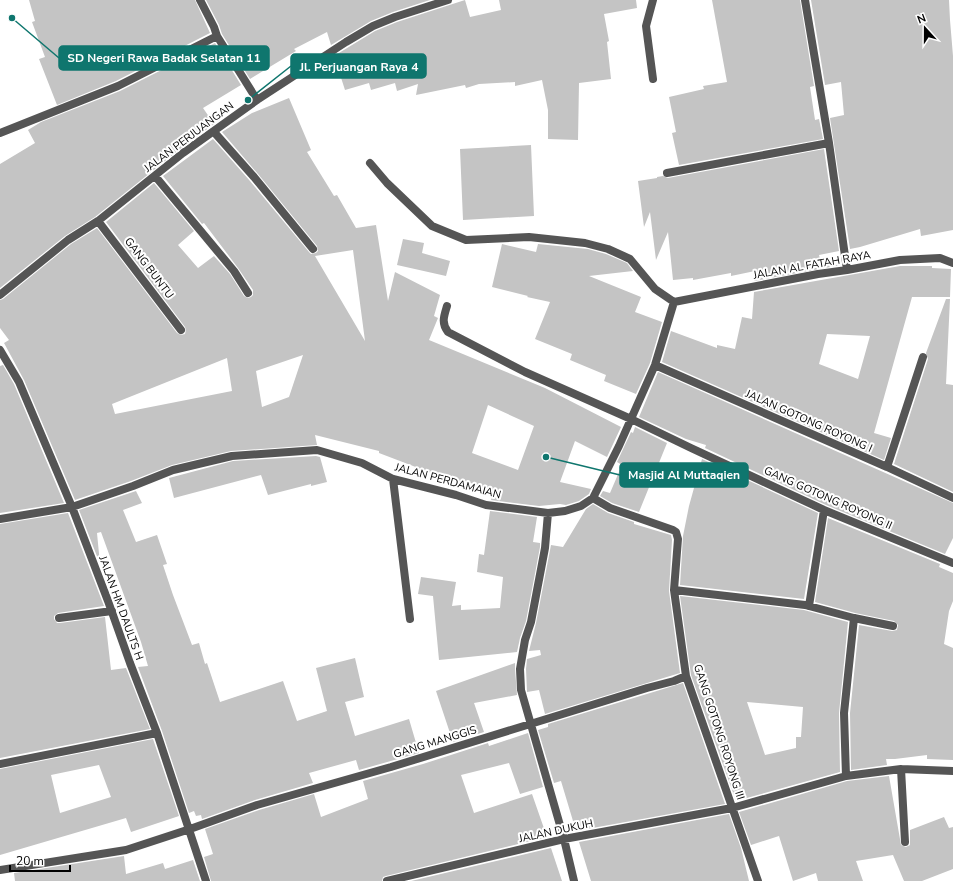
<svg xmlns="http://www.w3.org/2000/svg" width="953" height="881" viewBox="0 0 953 881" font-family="'Nunito Sans',sans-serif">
<rect width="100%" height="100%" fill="#fff"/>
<path fill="#c4c4c4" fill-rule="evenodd" d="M29 0H195L210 33 116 81 57 105 39 59 45 57 32 22 35 21Z
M206 0H430L393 12 371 21 331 45 327 32 294 49 296 51 250 79 222 34 219 25Z
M465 0 470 17 501 10 499 0H636L637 8 604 14 609 41 607 42 611 79 579 83 578 140 548 139V110L542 80 515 86V82L479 84 466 88 465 85 416 95 418 84 397 91 395 83 371 90 369 83 345 90 334 56 375 31 397 22Z
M712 0H800L814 86 810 87 815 120 819 119 823 139 679 165 672 133 676 132 669 97 704 89 703 86 727 82Z
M811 0H949L950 20 953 56V230L921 236 920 229 860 247 850 249 830 118 844 115 841 82 825 85Z
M215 43 241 85 203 108 214 124 180 149 95 217 65 236 0 288V164L35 143 28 130 41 122 120 91Z
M289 98 311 150 307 152 334 196 337 195 356 228 376 225 388 301 395 272 440 295 434 316 438 318 429 340 545 388 621 427 607 457 575 441 560 482 591 489 589 494 579 501 566 505 560 504 539 506 491 500 493 492 463 480 462 483 434 474 379 453V451L315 435 317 445 231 451 172 465 131 481 75 500 24 380 4 343 9 340 0 328V300L3 299 71 244 97 228 177 333 181 335 185 334 186 330 185 327 106 222 154 183 194 231 178 245 198 268 214 256 230 274 244 296 248 298 251 297 253 295V290L238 268 204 223 202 224 163 176 213 139 250 181 309 252 311 254 316 253 318 251 317 246 258 174 222 132 252 113ZM353 250 365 341 315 256ZM303 355 289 397 262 407 256 371ZM227 358 232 391 115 414 112 404ZM488 405 534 426 518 470 472 453Z
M531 145 534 216 463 220 460 149Z
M824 149 839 251 819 255 820 259 804 264 841 265 754 281 755 271 731 276V273L693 280V278L673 280 668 232 656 260 650 212 644 227 638 181 657 178V177L663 176 668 178Z
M403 239 424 243 422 253 450 261 446 276 397 265Z
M502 244 536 252 538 244 588 249 606 254 627 263 633 271 589 276 641 297 635 312 662 322 650 363 636 394 604 381 606 375 570 360 572 354 535 339 550 302 527 297 528 296 492 287Z
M900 266H932V268L951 269 950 297H912L874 433 891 438 884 460 662 362 671 331 717 348V345L735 349 742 317 752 319 754 292ZM827 334 870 336 858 379 819 364Z
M946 299H950L946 384 953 385V492L894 464 928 359 926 353Z
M3 365 14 384 64 503 0 513V366Z
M658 372 953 503V538L945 554 826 505 705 448 706 445 686 439 639 417Z
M635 427 667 443 639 512 612 503 600 496 603 491 610 493 622 465 617 462 631 432 633 433Z
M316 456 320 457 327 482 311 486V484L268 495 261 475 174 498 169 478 233 461Z
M702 459 818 513 804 599 680 585 683 536 689 506Z
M136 491 142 503 123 510 136 542 157 535 167 564 163 565 173 595 192 645 199 643 205 664 207 663 220 702 283 681 297 721 327 711 316 668 355 658 364 697 345 702 355 736 409 719 419 753 359 770 356 760 309 773 313 783 255 800 202 819 201 815 196 816 194 811 189 813 162 731 138 667 148 666 141 642 101 532 97 533 100 564 79 510Z
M593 504 608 513 634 522V524L671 535 672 540 669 591 680 673 545 714 539 690 527 692 526 669 527 659 541 655 540 650 529 651 536 623 551 545 563 547 586 509Z
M490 511 537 517 533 542 540 543V547L526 621 520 638 517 652 439 660 433 596 418 594 421 577 456 582 452 606 461 605V610L500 608 503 577 477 572 479 554 484 555Z
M68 513 104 606 58 613 54 616V619L57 623H60L105 617 111 670 126 668 150 729 0 758V524Z
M828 518 940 564 939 567 953 573V601L949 611 944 644 953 648V760L927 759V755L895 759H886L887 765 851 770 850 713 859 625 892 631 897 630 898 625 894 621 855 613 815 602Z
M680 596 804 610 848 622 839 713 840 772 736 801 691 675ZM747 702 803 707 801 737H796V748L765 755Z
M515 663V669L517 695 474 703 484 732 453 742 436 691Z
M683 683 725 804 576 831 561 781 554 783 538 730 548 727V724Z
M528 733 543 787 520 794 509 763 461 775 474 813 532 794 547 837 386 876 383 877 382 881H211L204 857 213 854 205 829 259 810 314 794 321 817 368 799 363 781 423 764 488 743 489 746Z
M153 739 179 816 131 832 126 818 0 855V769ZM99 765 111 797 60 813 51 775Z
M889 776 901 845 906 847 910 845V830L944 817 949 828 953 827V869L922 881H904L893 855 856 861 863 881H818L816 873 793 881 779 836 751 845 739 812 847 781Z
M729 814 741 848 749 881H591L579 842Z
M551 848 562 881H411Z
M124 856 126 874 163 863 165 869 193 860 200 881H15L14 873Z"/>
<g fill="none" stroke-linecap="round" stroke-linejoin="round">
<path stroke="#555" stroke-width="8" d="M653 0 646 26 653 79"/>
<path stroke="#555" stroke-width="8" d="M200 0 214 27 217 36 257 100
M805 0 829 143 847 270
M214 132 254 177 313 249
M0 133 118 86 217 36
M370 163 387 183 432 226 466 240 529 237 585 243 608 249 630 259 655 289 674 302
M667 173 829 143
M155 176 234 271 248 293
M98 221 181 330
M0 295 68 240 98 221 183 153 257 100 346 42 373 26 395 17 448 0
M674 302 818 274 847 270 900 260 940 258 953 263
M447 306C444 316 441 323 448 332L525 372 631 419 691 448 824 510 953 563
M0 350 19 382 72 507 108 601 130 663 157 733 206 881
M655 365 887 467 953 498
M887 467 923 357
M393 479 410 619
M593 498 610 508 673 530 676 532 678 539 674 590 686 676 758 881
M548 513 545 548 531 622 525 640 520 669 521 690 564 839 574 881
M0 519 72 507 133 486 173 470 232 456 317 450 362 463 393 479 456 495 486 505 548 513 565 511 581 506 593 498 619 446 655 365 674 302
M674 590 805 605 854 618 893 626
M809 606 824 510
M59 618 112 611
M0 764 157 733
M901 769 905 842
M846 776 844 713 854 618
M0 870 126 850 190 829 257 805 391 767 647 688 674 681 686 676
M387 881 564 839 732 808 846 776 901 769 953 771"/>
</g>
<g text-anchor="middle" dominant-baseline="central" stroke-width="4" stroke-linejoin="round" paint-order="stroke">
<g font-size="11" fill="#000" stroke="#fff">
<text transform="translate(189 137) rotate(-37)">JALAN PERJUANGAN</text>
<text transform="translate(812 265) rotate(-10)">JALAN AL FATAH RAYA</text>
<text transform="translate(149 268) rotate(53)">GANG BUNTU</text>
<text transform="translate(809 421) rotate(24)">JALAN GOTONG ROYONG I</text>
<text transform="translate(448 481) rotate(15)">JALAN PERDAMAIAN</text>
<text transform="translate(828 498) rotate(24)">GANG GOTONG ROYONG II</text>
<text transform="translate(121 608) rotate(70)">JALAN HM DAULTS H</text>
<text transform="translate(719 732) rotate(72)">GANG GOTONG ROYONG III</text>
<text transform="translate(435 742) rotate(-17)">GANG MANGGIS</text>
<text transform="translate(556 831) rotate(-12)">JALAN DUKUH</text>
</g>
</g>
<path fill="none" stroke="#0f766e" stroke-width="1.5" d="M12 18L59 58M248 100L291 66M546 457L620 475"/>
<g fill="#0f766e" stroke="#fff" stroke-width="1.5">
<circle cx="12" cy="18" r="4"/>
<circle cx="248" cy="100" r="4"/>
<circle cx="546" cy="457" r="4"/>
</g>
<g fill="#0f766e" stroke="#0f766e" stroke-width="1.5">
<rect x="59" y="46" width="210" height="24" rx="4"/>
<rect x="291" y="54" width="135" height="24" rx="4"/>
<rect x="620" y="463" width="128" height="24" rx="4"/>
</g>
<g font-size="12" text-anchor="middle" font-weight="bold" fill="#fff">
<text x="164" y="62">SD Negeri Rawa Badak Selatan 11</text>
<text x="359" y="71">Jl. Perjuangan Raya 4</text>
<text x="684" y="479">Masjid Al Muttaqien</text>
</g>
<g transform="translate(925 28) rotate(339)" stroke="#ffffff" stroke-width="3" paint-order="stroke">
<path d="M0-3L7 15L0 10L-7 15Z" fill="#000000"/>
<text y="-6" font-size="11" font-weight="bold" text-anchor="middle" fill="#000000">N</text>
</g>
<path d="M10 865v6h60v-6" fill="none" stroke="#000000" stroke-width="2"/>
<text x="16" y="865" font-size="12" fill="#000000" stroke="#ffffff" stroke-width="3" paint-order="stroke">20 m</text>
</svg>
